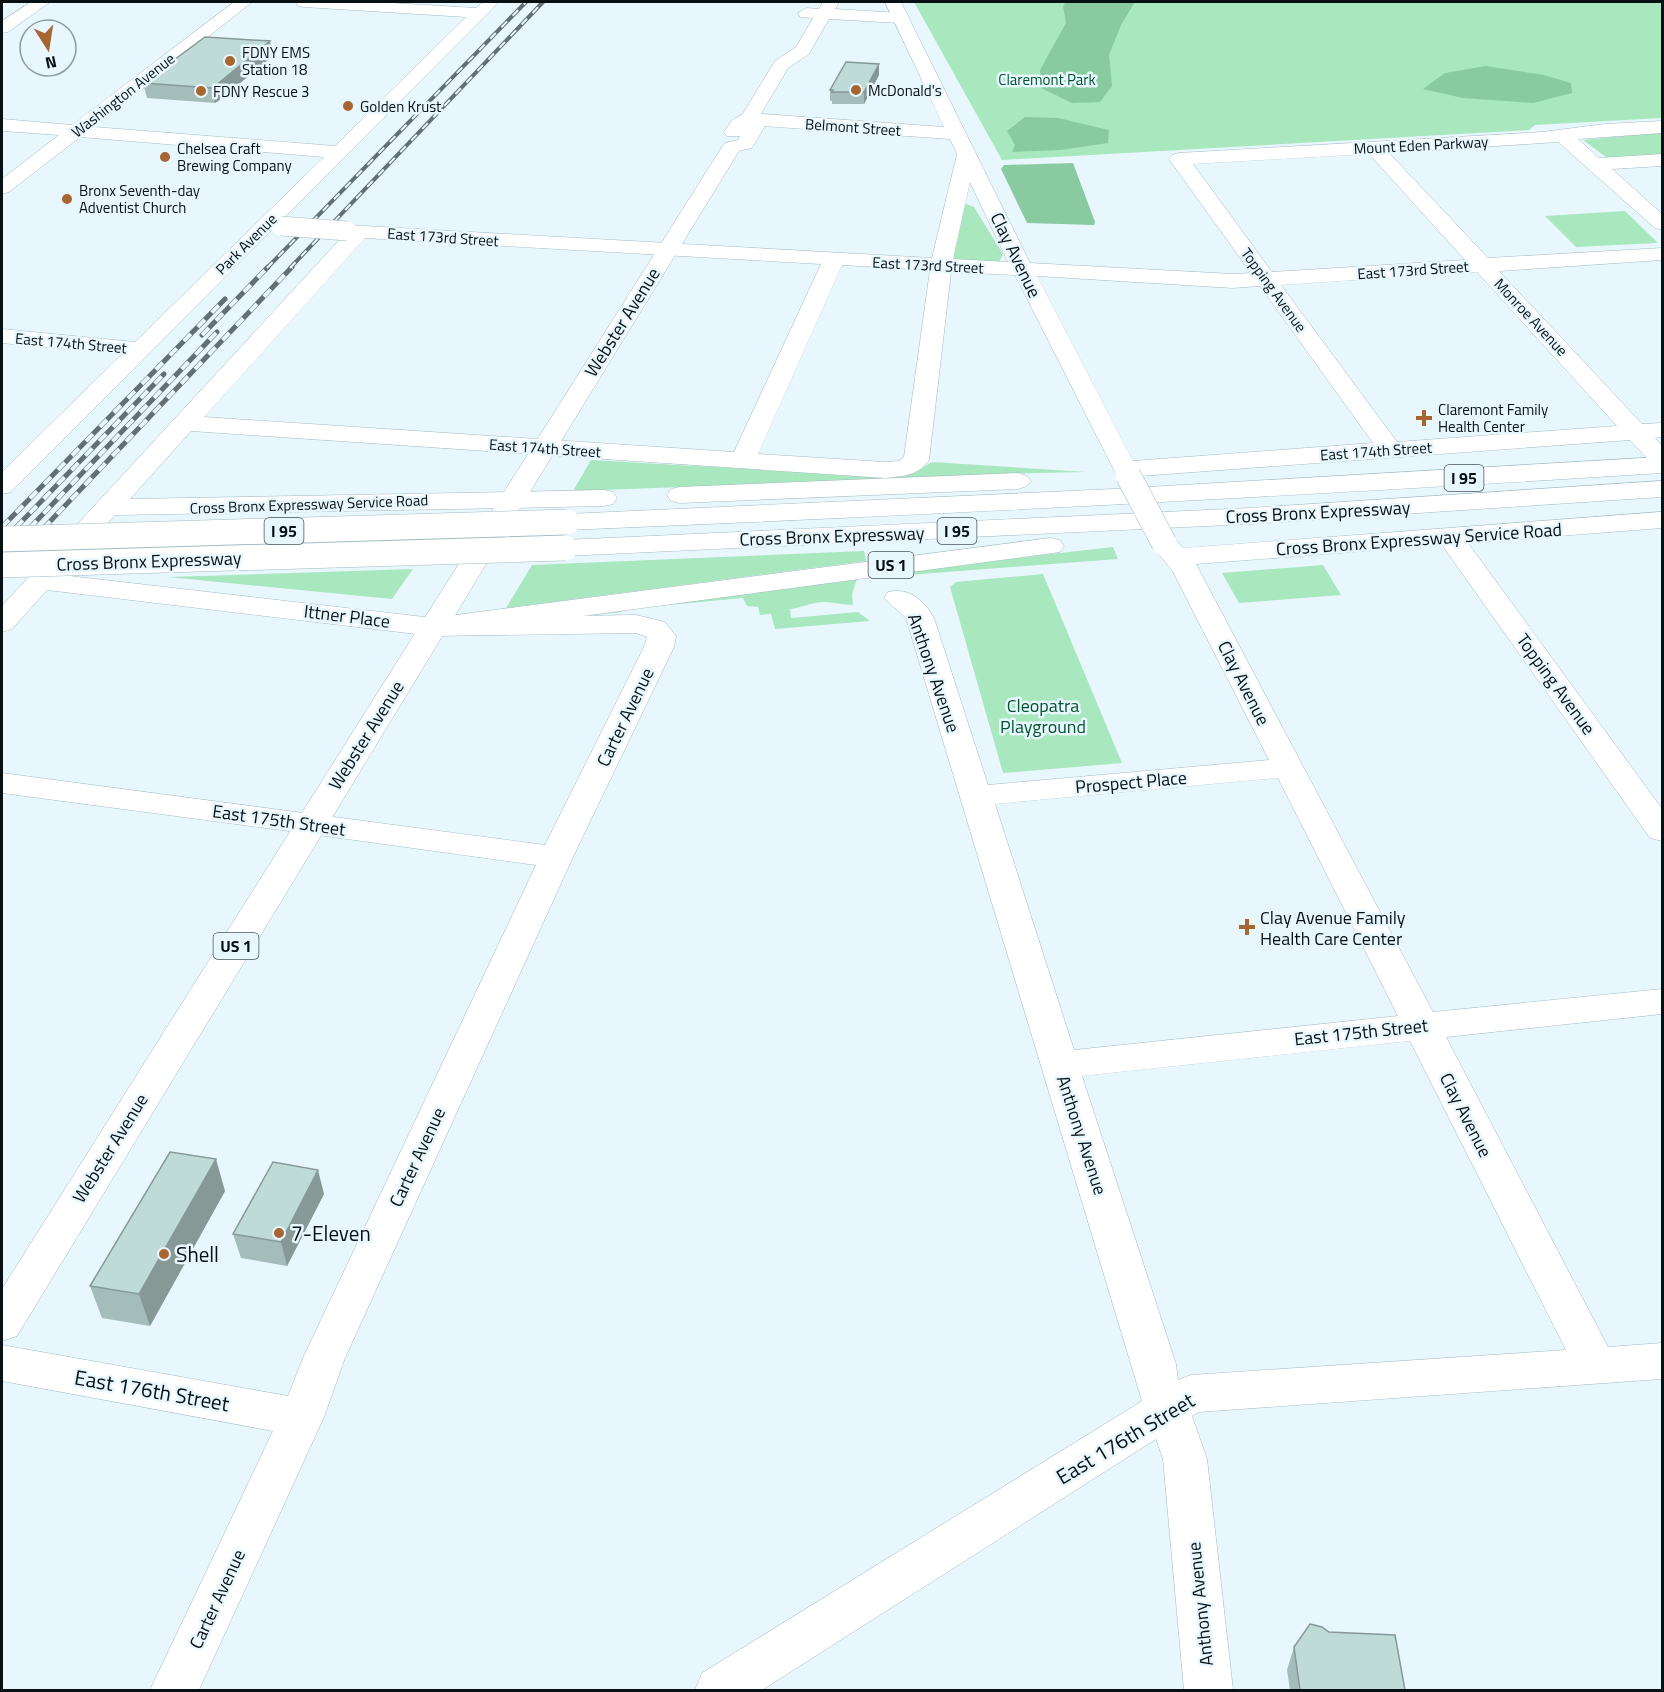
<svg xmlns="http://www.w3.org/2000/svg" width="1664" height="1692" viewBox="0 0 1664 1692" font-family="'Titillium Web',sans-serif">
<rect width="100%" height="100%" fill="#e8f7fd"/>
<path fill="#a9e7be" d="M914 2H1662V118L1535 125 1529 130 1002 160Z
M1662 132V157L1610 160 1583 140Z
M966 204 974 207 1003 254 999 262 961 261 955 259 953 255 962 207Z
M1625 211 1658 243 1576 247 1545 216Z
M591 460 885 477 914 473 932 462 1086 472 985 474V476L573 491Z
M1113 547 1118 559 895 576 893 572Z
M864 551 866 561 506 608 532 565Z
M1323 565 1341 595 1239 603 1222 573Z
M413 569 392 599 168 577Z
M1043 574 1122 763 1003 773 950 587 956 582Z
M858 576 852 594 853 605C843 605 834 602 824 602 812 602 801 608 790 609L791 618 858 612 870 621 775 629 771 614 760 615 758 607 747 606 743 598 626 609 621 612 587 616V613Z"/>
<path fill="#8acaa1" d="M1066 2H1135L1121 25 1109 55 1112 86 1100 102 1072 103 1041 88 1040 70 1066 23 1063 6Z
M1486 66 1544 75 1571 83 1572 93 1533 103 1463 98 1423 89 1445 73Z
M1025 117 1058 118 1109 130 1108 143 1061 150 1012 152 1015 145 1007 131Z
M1073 163 1095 222 1094 225 1027 223 1001 169 1004 165Z"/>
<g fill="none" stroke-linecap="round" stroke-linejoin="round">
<defs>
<path id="street" d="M31 2H50L8 32 2 33V21Z
M234 2H252L94 127 335 146 466 17 304 7 298 6 296 2H376L476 8 482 2H499L11 492 2 494V472L122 354 2 343V329L135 342 324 157 80 137 9 192 2 194V179L59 135 2 131V119L72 125Z
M885 2H901L1030 263 1233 274 1251 273 1169 159 1172 155 1179 153 1542 132 1605 124 1662 121V133L1578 139 1599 158 1662 154V166L1612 169 1662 214V230L1655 228 1558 142 1389 153 1488 258 1662 248V260L1499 271 1642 424 1662 423V437L1655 438 1662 445V468L1653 465 1630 440 1140 476 1137 480 1128 483 1119 480 1015 275 951 272 929 460C918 476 903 476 885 478L191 431 130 499 512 492 521 494 525 500 521 506 512 508 115 515 61 575 433 618 636 615 665 622 676 636 674 647 573 857 345 1358 324 1417 199 1690H150L273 1431 2 1381V1345L288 1396 303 1358 536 865 311 834 299 831 295 824 299 817 311 814 545 845 644 647 647 637 636 633 433 636 47 590 12 629 2 632V606L343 236 336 231 340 227 347 225 932 258 957 154 950 139 749 125 742 123 740 119 742 115 749 113 944 127ZM1369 154 1465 260 1272 272 1193 164ZM970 182 1008 262 953 259ZM365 238 821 264 734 452 204 417ZM842 265 930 270 904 457 899 461 885 462 758 454ZM1477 272 1617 426 1397 442 1281 285ZM1037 276 1233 288 1260 286 1373 443 1133 461Z
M1662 512V528L1468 543 1662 809V841L1650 838 1442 545 1196 564 1433 1012 1662 989V1014L1446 1037 1608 1347 1662 1343V1379L1199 1412 1192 1416 1207 1459 1233 1690H1184L1163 1459 1156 1439 762 1690H695L702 1673 1142 1401 906 618 884 598 888 592C909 587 924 600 934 618L988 785 1269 760 1173 572 1150 543 1154 537C1169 534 1174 537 1183 548ZM1278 778 1398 1016 1074 1050 995 804ZM1410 1041 1566 1350 1191 1375 1178 1380 1176 1364 1082 1076Z"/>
<path id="secondary" d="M823 2H839L835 9 900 13 908 18 900 23 829 19 809 54 788 68 759 117 766 124 752 148 739 151 525 500 521 506 512 508 503 506 499 500 722 147 725 143 738 140 740 136H727L724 132 733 119 742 115 775 61 796 47 813 18 800 17 798 13 806 8 819 9Z
M2 773 311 814 323 817 327 824 323 831 311 834 2 793Z"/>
<path id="primary" d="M512 492 521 494 525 500 17 1336 2 1341V1289L499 500 503 494Z"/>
<path id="highway" d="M1662 457V473C1297 496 932 515 567 530L558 528 554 522 558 516 567 514 1114 489Z
M1018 473 1027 476 1031 481 1027 486 1018 489 680 503 671 501 667 495 671 489 680 487Z
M1662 481V497L1250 524 565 556 555 554 551 548 555 542 565 540 1250 508Z
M604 490 613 492 617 498 613 504 604 506 512 508 503 506 499 500 503 494 512 492Z
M1050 538 1060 540 1064 546 1060 552 433 636 423 633 419 627 423 621 433 618Z"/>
</defs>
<use href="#street" stroke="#a0bac3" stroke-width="1"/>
<use href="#secondary" stroke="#a0bac3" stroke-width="1"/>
<use href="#primary" stroke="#a0bac3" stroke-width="1"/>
<use href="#highway" stroke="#a0bac3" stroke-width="1"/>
<use href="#street" fill="#fff" fill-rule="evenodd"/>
<use href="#secondary" fill="#fff" fill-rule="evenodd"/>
<use href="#primary" fill="#fff" fill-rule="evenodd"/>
<use href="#highway" fill="#fff" fill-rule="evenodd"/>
<defs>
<path id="rail-far1" d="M267 268 526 2
M290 268 543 2"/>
<path id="rail" d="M202 335 268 267
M2 527 225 299
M2 542 164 374
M2 557 217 332
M2 572 292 267"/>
</defs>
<use href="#rail-far1" stroke="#636f73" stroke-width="4"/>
<use href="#rail" stroke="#636f73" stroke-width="5"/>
<use href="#rail-far1" stroke="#e8f7fd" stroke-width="2" stroke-dasharray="8" stroke-linecap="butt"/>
<use href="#rail" stroke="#e8f7fd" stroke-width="4" stroke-dasharray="10" stroke-linecap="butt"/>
<defs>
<path id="street-bridge-far1" d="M281 226 347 231"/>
<path id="street-bridge" d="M1128 475 1164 543"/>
<path id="highway-bridge" d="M2 539 567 522
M2 565 565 548"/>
</defs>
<use href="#street-bridge-far1" stroke="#a0bac3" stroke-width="20" stroke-linecap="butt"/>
<use href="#street-bridge" stroke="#a0bac3" stroke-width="26" stroke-linecap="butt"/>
<use href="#highway-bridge" stroke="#a0bac3" stroke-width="26" stroke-linecap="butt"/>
<use href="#street-bridge-far1" stroke="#fff" stroke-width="19"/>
<use href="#street-bridge" stroke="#fff" stroke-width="25"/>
<use href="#highway-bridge" stroke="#fff" stroke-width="25"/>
</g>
<path fill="#a4bcba" d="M273 56 218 101 215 103 147 98 143 83Z
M879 75 864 104H832V101H830V90Z
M225 1191 150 1326 102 1318 90 1286Z
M324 1194 287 1266 241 1258 233 1234Z
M1329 1632 1405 1690H1290L1287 1670 1294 1647Z"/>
<path fill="#869997" d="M270 41 273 56 218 101 215 103 212 88Z
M879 64V75L864 104V92Z
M216 1159 225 1191 150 1326 139 1294Z
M318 1170 324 1194 287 1266 281 1242Z"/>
<path fill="#bfdbd8" stroke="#869997" stroke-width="1.5" d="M205 37 270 41 215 86 212 88 143 83Z
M846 62 879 64 864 92H832L833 90H830Z
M170 1152 216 1159 139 1294 90 1286Z
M273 1162 318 1170 281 1242 233 1234Z
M1310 1624 1322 1627 1329 1632 1395 1635 1405 1690H1300L1294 1647Z"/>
<g fill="#a76531" stroke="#e8f7fd" stroke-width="2">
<circle cx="230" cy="61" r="6"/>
<circle cx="856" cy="90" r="6"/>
<circle cx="201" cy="91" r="6"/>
<circle cx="348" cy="106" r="6"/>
<circle cx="165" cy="157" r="6"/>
<circle cx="67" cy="199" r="6"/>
<path d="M1421 409h6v6h6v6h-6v6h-6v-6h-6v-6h6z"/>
<path d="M1244 918h6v6h6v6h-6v6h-6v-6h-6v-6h6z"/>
<circle cx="279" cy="1233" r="6"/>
<circle cx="164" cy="1254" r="6"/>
</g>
<g text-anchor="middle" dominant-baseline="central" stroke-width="5" stroke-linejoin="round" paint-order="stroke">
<g font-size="15" fill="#071013" stroke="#e8f7fd" text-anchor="start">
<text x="242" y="52">FDNY EMS<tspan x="242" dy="17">Station 18</tspan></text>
<text x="868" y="90">McDonald's</text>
<text x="213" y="91">FDNY Rescue 3</text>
<text x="360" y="106">Golden Krust</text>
<text x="177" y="148">Chelsea Craft<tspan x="177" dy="17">Brewing Company</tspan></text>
<text x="79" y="190">Bronx Seventh-day<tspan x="79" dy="17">Adventist Church</tspan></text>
<text x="1438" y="409">Claremont Family<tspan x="1438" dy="17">Health Center</tspan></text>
</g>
<g font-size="15" fill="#02542f" stroke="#e8f7fd">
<text x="1047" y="79">Claremont Park</text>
</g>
<g font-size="15" fill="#071013" stroke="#e8f7fd">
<text transform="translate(123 95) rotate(-38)">Washington Avenue</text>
<text transform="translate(853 127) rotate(4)">Belmont Street</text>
<text transform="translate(1421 145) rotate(-3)">Mount Eden Parkway</text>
<text transform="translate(443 237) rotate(4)">East 173rd Street</text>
<text transform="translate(246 244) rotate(-45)">Park Avenue</text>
<text transform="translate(928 265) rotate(3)">East 173rd Street</text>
<text transform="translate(1413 270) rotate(-4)">East 173rd Street</text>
<text transform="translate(1274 290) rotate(54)">Topping Avenue</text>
<text transform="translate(1531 317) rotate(47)">Monroe Avenue</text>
<text transform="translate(71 343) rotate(5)">East 174th Street</text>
<text transform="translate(545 448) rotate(4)">East 174th Street</text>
<text transform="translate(1376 451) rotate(-4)">East 174th Street</text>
<text transform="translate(309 504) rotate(-2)">Cross Bronx Expressway Service Road</text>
</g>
<g fill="#e8f7fd" stroke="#4a5559" stroke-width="1.5">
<rect x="1444.5" y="465" width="39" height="26" rx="4.5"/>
<rect x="264.5" y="518" width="39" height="26" rx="4.5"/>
<rect x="937.5" y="518" width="39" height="26" rx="4.5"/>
<rect x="868.5" y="552" width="45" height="26" rx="4.5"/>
<rect x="213.5" y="933" width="45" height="26" rx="4.5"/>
</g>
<g font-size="16" font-weight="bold" fill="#071013">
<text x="1464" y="478">I 95</text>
<text x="284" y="531">I 95</text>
<text x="957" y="531">I 95</text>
<text x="891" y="565">US 1</text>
<text x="236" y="946">US 1</text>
</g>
<g font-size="18" fill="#071013" stroke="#e8f7fd">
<text transform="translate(1016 255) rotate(64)">Clay Avenue</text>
<text transform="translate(622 322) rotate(-58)">Webster Avenue</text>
<text transform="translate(1318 512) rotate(-3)">Cross Bronx Expressway</text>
<text transform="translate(832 536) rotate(-2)">Cross Bronx Expressway</text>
<text transform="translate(1419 539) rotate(-4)">Cross Bronx Expressway Service Road</text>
<text transform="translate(149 561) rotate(-2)">Cross Bronx Expressway</text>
<text transform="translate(347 616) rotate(7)">Ittner Place</text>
<text transform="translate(934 673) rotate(71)">Anthony Avenue</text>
<text transform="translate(1244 683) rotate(63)">Clay Avenue</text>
<text transform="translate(1556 684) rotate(54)">Topping Avenue</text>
<text transform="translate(625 717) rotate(-64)">Carter Avenue</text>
<text transform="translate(366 735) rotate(-58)">Webster Avenue</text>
<text transform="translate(1131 782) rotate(-5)">Prospect Place</text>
<text transform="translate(279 820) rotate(8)">East 175th Street</text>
<text transform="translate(1361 1032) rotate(-6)">East 175th Street</text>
<text transform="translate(1466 1115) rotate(63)">Clay Avenue</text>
<text transform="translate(1082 1135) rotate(72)">Anthony Avenue</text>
<text transform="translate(110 1148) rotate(-58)">Webster Avenue</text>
<text transform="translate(417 1157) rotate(-65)">Carter Avenue</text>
<text transform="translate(217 1599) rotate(-65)">Carter Avenue</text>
<text transform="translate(1200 1604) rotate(-96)">Anthony Avenue</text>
</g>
<g font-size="18" fill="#02542f" stroke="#e8f7fd">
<text x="1043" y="705">Cleopatra<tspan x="1043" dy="21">Playground</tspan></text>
</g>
<g font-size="18" fill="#071013" stroke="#e8f7fd" text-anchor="start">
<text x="1260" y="917">Clay Avenue Family<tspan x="1260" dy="21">Health Care Center</tspan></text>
</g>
<g font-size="21" fill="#071013" stroke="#e8f7fd" text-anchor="start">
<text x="291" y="1233">7-Eleven</text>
<text x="176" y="1254">Shell</text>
</g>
<g font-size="21" fill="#071013" stroke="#e8f7fd">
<text transform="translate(152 1390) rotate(10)">East 176th Street</text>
<text transform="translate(1125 1438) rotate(-31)">East 176th Street</text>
</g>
</g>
<rect width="1664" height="1692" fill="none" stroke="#071013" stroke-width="6"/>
<g transform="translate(48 48) rotate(168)"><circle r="28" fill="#e8f7fd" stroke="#8e9b9f" stroke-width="1.5"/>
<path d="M0-4.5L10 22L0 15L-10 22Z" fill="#a76531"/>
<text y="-9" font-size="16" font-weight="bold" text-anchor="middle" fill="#071013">N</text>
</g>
</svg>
